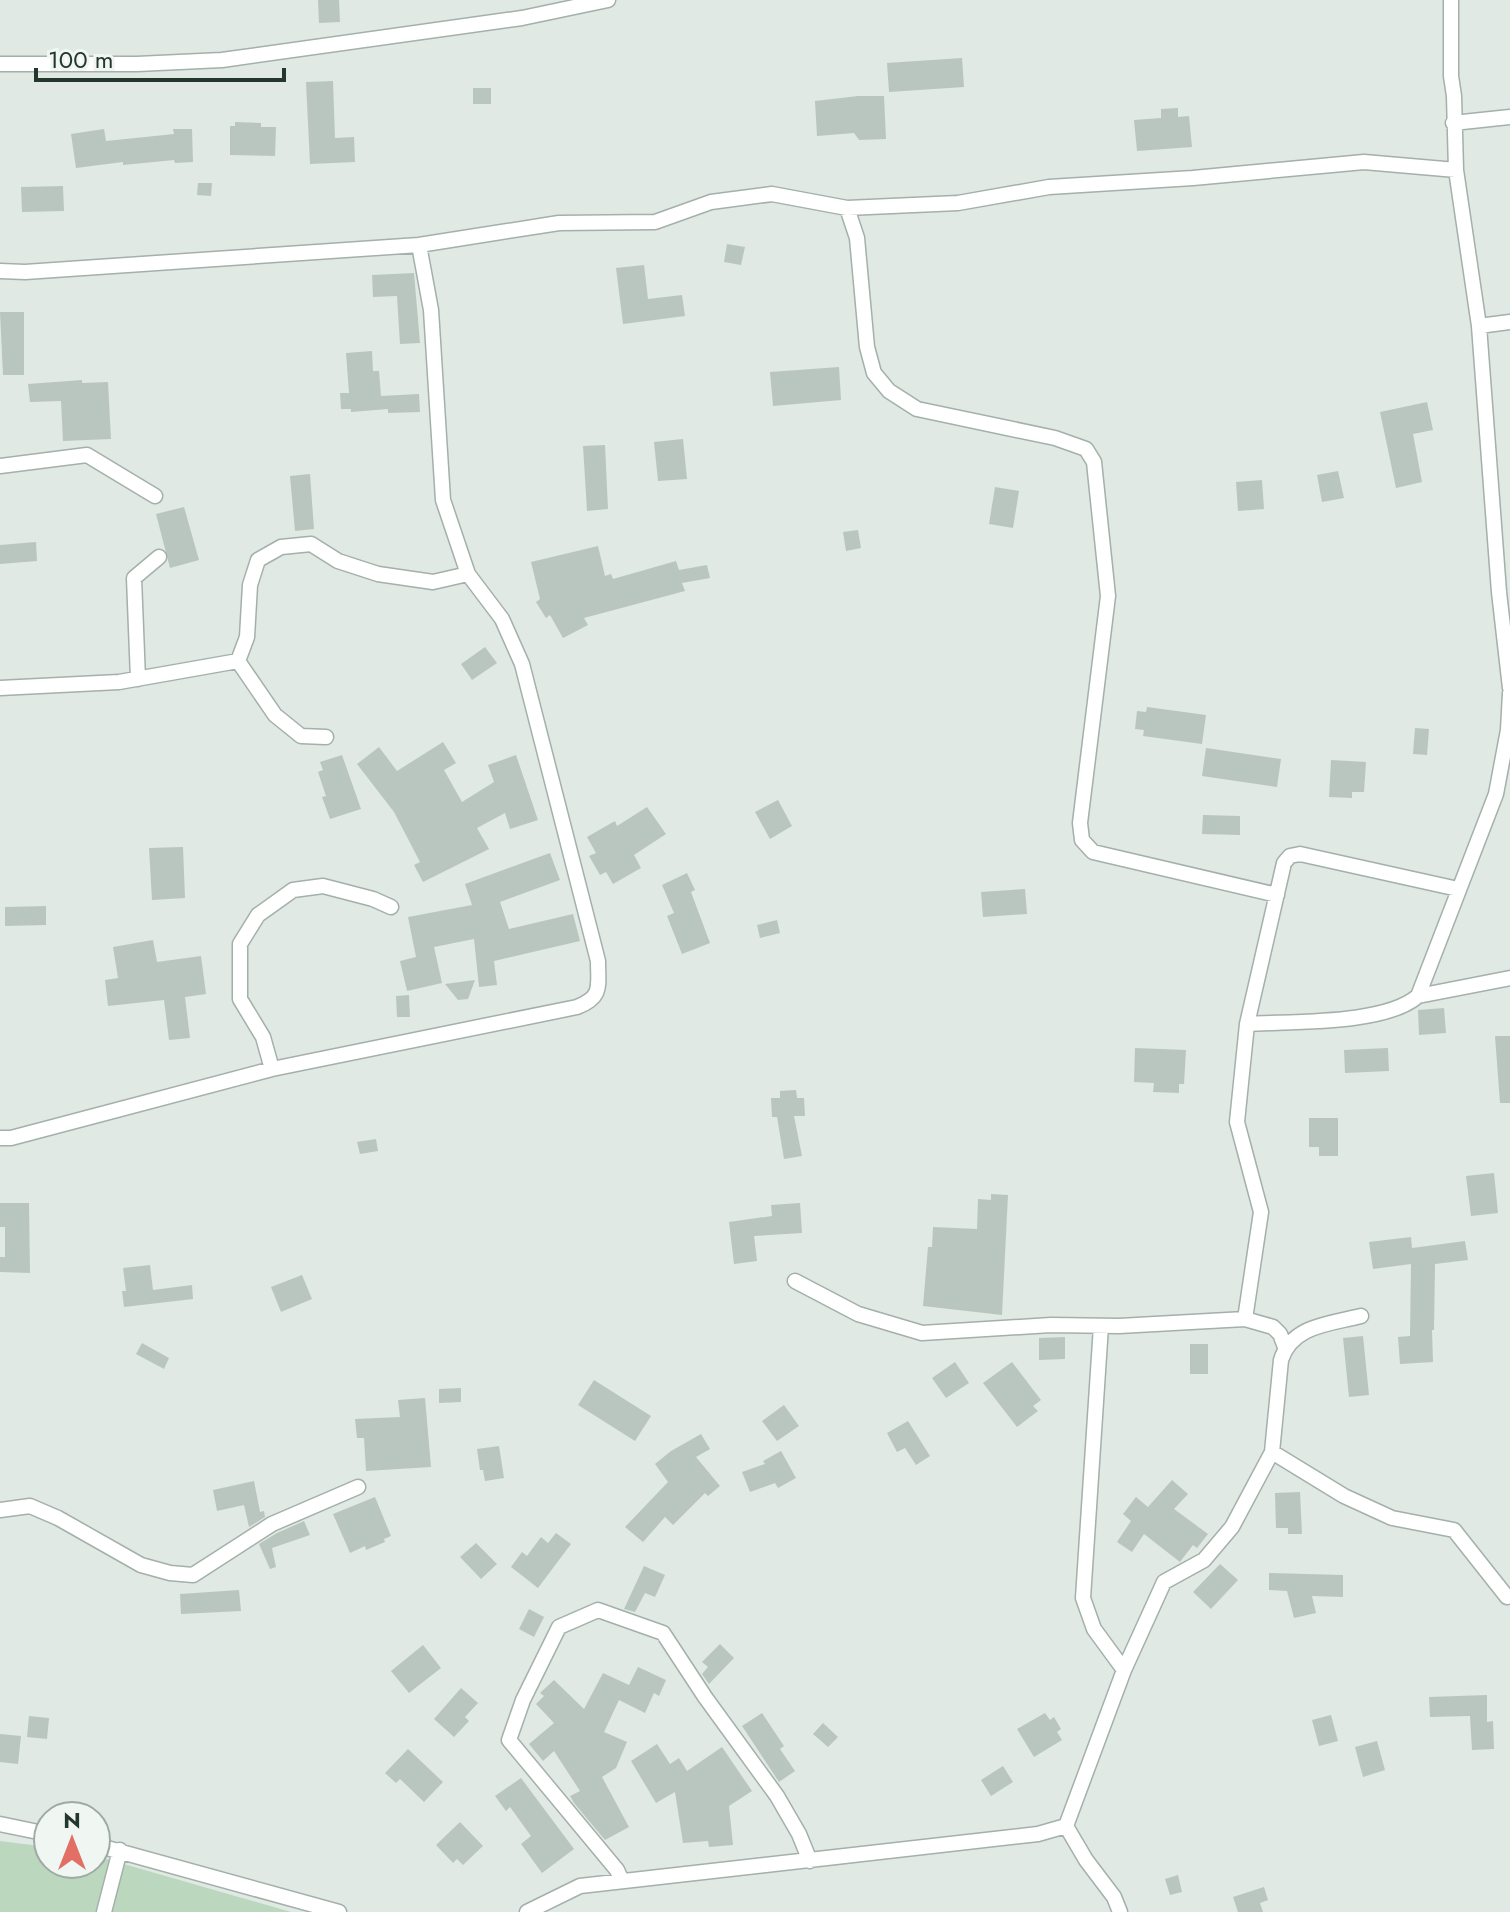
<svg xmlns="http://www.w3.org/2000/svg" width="1510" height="1912" viewBox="0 0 1510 1912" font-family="Jost,sans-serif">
<rect width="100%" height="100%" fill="#e0e9e4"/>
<path fill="#bbd8be" d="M0 1841 48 1847V1864H96V1856L291 1912H0Z"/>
<path fill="#b9c6bf" d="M318 0H339L340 22 319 23Z
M962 58 964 87 889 92 887 63Z
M333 81 335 138 354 137 355 162 310 164 306 82Z
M473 88H491V104H473Z
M858 96H884L886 139 859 140 854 133 817 136 815 101Z
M1178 108V117L1189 116 1192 147 1137 151 1134 120 1161 118V109Z
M235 122 261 123V127H276L275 156 230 155V126H235Z
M104 129 106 141 174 134 173 129H192L193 162 175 163 174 160 123 165V162L76 168 71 134Z
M198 183H212L211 196 197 195Z
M63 186 64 211 22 212 21 187Z
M727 244 745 247 741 265 724 262Z
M644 265 648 299 682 295 685 316 623 324 616 268Z
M414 273 420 343 400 344 397 296 373 297 372 275Z
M0 312H24V375H3Z
M372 351 373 371H379L381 396 419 394 420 412 388 413V409L351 412V409H341L340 393H349L346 353Z
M839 367 841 400 773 406 770 372Z
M82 380V383L108 382 111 439 63 441 61 401 30 402 28 384Z
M1427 402 1433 430 1413 434 1422 482 1396 488 1380 412Z
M683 439 687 479 658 481 654 442Z
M605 445 608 509 587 511 583 446Z
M1338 471 1344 498 1322 502 1317 475Z
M310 474 314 529 295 531 290 476Z
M1262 480 1264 509 1238 511 1236 482Z
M995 487 1019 491 1013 528 989 524Z
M184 507 199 560 170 568 156 514Z
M858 530 861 548 846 551 843 532Z
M36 542 37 561 0 564V545Z
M598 546 605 576 611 574 613 579 676 561 679 570 707 565 710 578 682 583 685 591 584 618 588 625 563 638 550 615 546 618 536 602 540 599 531 562Z
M485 647 497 663 472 680 461 664Z
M1147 707 1206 715 1202 744 1143 736 1144 730 1135 729 1137 711 1146 712Z
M1415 728 1429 729 1427 755 1413 754Z
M443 742 456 763 444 770 462 802 494 782 488 765 516 755 538 820 510 829 505 813 477 828 489 849 423 882 414 865 420 862 394 812 357 764 379 747 397 771Z
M1206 748 1281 759 1277 787 1202 776Z
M342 755 361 809 330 819 322 797 326 796 318 772 323 770 320 762Z
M1331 760 1366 762 1364 792H1352V798L1329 797Z
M778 800 792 826 770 839 755 812Z
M647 807 666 834 634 855 641 868 613 884 606 872 600 875 589 856 596 853 587 837 615 821 617 826Z
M1203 815 1240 816V835L1202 834Z
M183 847 185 898 152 900 149 848Z
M550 853 560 880 500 902 509 929 573 914 580 941 494 961 497 985 479 987 474 939 434 947 442 983 407 991 400 961 416 957 408 917 472 905 465 884Z
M687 873 695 890 691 892 710 943 682 954 667 916 674 913 662 885Z
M1025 889 1027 914 983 917 981 892Z
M46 906V925L5 926V907Z
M777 920 780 933 760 938 757 925Z
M153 940 157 962 201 956 206 994 185 997 190 1038 169 1040 164 1000 108 1006 105 980 118 978 113 947Z
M475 980 468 999 458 1000 445 984Z
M409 995 410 1017H397L396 996Z
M1444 1008 1446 1033 1419 1035 1418 1010Z
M1495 1036H1510V1103H1500Z
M1135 1048 1186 1050 1184 1084H1179V1093L1153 1092 1154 1083 1134 1082Z
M1388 1048 1389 1071 1345 1073 1344 1050Z
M796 1090 797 1098H804L805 1116H794L802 1156 784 1159 777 1117H772L771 1098H780V1091Z
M1309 1118H1338V1156H1319V1147H1309Z
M376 1139 378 1151 360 1154 357 1142Z
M1494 1173 1498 1213 1471 1216 1466 1176Z
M991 1194 1008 1195 1002 1315 923 1306 928 1247H932L933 1227 977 1229 978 1199 991 1200Z
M0 1203H29L30 1273 0 1272V1257H5V1227H0Z
M800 1203 802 1233 754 1236 757 1261 734 1264 729 1222 772 1216 771 1205Z
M1411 1237 1412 1248 1465 1241 1468 1260 1435 1264 1434 1330H1432L1433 1362 1400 1364 1398 1337 1410 1336 1411 1264 1373 1269 1369 1242Z
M150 1265 153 1290 192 1285 193 1299 124 1307 122 1291H126L123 1268Z
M302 1275 312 1299 281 1312 271 1287Z
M1363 1336 1369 1395 1349 1397 1343 1338Z
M1065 1337V1359L1039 1360V1338Z
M142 1343 169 1358 164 1369 136 1354Z
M1190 1344H1208V1374H1190Z
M955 1362 969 1383 946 1398 932 1378Z
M1012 1362 1041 1400 1033 1406 1038 1411 1017 1427 983 1383Z
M594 1380 651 1416 635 1441 578 1405Z
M461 1388V1402L439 1403V1389Z
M425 1398 431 1467 366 1471 364 1438H357L355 1419 400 1417 398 1400Z
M784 1405 799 1426 777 1441 762 1421Z
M908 1421 930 1456 916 1465 905 1448 897 1452 887 1433Z
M701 1434 710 1449 696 1457 720 1486 708 1496 705 1493 673 1525 665 1517 643 1542 625 1527 668 1482 655 1464 671 1451Z
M499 1446 504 1478 485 1481 483 1470H480L477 1449Z
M781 1451 796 1478 778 1488 775 1483 750 1492 742 1472 765 1464 763 1461Z
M1172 1480 1188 1494 1174 1509 1208 1534 1197 1548 1193 1545 1180 1562 1144 1534 1132 1552 1117 1542 1131 1521 1123 1514 1136 1497 1148 1507Z
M254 1481 260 1512 264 1511 265 1517 249 1527 244 1505 217 1511 213 1490Z
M1300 1492 1302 1534H1288V1528H1276L1275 1493Z
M375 1497 391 1536 384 1539 385 1542 366 1550 365 1546 350 1553 333 1514Z
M304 1521 310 1535 272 1548 276 1567 270 1569 259 1544 277 1533Z
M556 1533 571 1544 538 1588 511 1567 522 1552 527 1556 541 1537 548 1543Z
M476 1543 497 1564 481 1579 460 1557Z
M1220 1564 1238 1580 1211 1609 1193 1592Z
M644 1566 665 1575 655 1597 645 1593 635 1612 624 1609Z
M1269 1573 1343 1575V1597L1312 1596 1316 1613 1294 1618 1287 1591 1269 1590Z
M239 1590 241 1611 181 1614 180 1594Z
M529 1609 544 1617 534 1637 519 1629Z
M720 1644 734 1658 709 1684 702 1674 708 1667 702 1662Z
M423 1645 441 1668 409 1693 391 1671Z
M638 1667 666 1680 659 1696 654 1693 645 1713 619 1700 604 1732 627 1742 616 1768 602 1777 629 1827 605 1840 574 1803 570 1796 580 1791 554 1751 543 1761 529 1744 554 1723 536 1704 544 1696 540 1693 554 1680 584 1709 603 1673 629 1685Z
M461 1688 478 1703 465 1717 469 1721 454 1737 434 1719Z
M1487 1695V1722L1493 1721 1494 1749 1472 1750 1470 1716 1430 1717 1429 1697Z
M762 1713 784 1746 780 1749 795 1771 779 1782 742 1726Z
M1045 1713 1050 1720 1054 1717 1061 1729 1057 1732 1062 1740 1034 1757 1017 1729Z
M1331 1715 1338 1741 1319 1746 1312 1720Z
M29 1716 49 1718 47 1739 27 1737Z
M823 1723 838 1737 828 1747 813 1734Z
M0 1734 21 1736 18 1764 0 1762Z
M1377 1741 1385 1770 1363 1777 1355 1747Z
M657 1744 670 1764 679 1758 687 1771 722 1747 752 1791 729 1806 733 1845 709 1847 708 1841 683 1843 675 1792 656 1803 631 1761Z
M408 1749 443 1782 424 1802 400 1779 396 1783 385 1773Z
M1003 1766 1013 1782 991 1796 981 1780Z
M521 1778 574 1849 542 1873 521 1844 531 1836 510 1807 506 1811 495 1796Z
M460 1822 483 1846 463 1865 457 1859 453 1863 436 1845Z
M1178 1875 1182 1892 1170 1895 1165 1879Z
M1264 1887 1268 1900 1260 1903 1263 1912H1238L1233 1897Z"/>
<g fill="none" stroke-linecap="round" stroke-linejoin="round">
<defs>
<path id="street" d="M1451 0V76L1454 96 1456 170 1479 326 1499 592 1510 688
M0 64H137L222 60 522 18 608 0
M1453 123 1510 117
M847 208 857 238 867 347 874 373 889 391 917 409 1055 438 1086 449 1094 462 1108 596 1080 823 1082 840 1093 852 1277 895
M0 271 25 272 419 245 559 223 655 222 711 202 772 194 847 208 958 203 1049 187 1193 178 1364 162 1456 170
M1479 326 1510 322
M0 466 87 455 155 496
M238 661 247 637 250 585 258 560 281 547 311 544 338 561 378 574 433 582 468 574 443 500 431 310 419 245
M238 661 275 715 301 736 326 737
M138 679 134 578 159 557
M0 688 119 682 238 661
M1418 996 1510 978
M1247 1024C1291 1021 1385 1025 1418 996L1496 794 1508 730 1510 693
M272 1069 263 1037 240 999V944L258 915 293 890 323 886 373 899 391 907
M0 1138H11L272 1069 577 1007C603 997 598 986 598 961L522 664 502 619 468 574
M795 1281 858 1314 922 1333 1051 1325 1119 1326 1245 1319 1273 1327 1280 1334 1285 1347
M1245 1319 1261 1212 1237 1122 1247 1024 1284 863 1290 856 1300 854 1458 889
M1101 1326 1083 1598 1094 1629 1124 1670
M1272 1452 1344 1496 1392 1518 1454 1530 1507 1597 1510 1596
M0 1510 30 1506 58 1518 141 1565 170 1573 193 1575 272 1524 358 1487
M0 1824 48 1834
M1066 1826 1124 1670 1164 1582 1204 1560 1232 1527 1272 1452 1281 1360C1292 1325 1330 1324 1361 1316
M1066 1826 1086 1860 1114 1897 1120 1912
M96 1845 339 1912
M622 1881 617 1870 509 1740 523 1700 559 1627 598 1610 663 1633 705 1697 777 1796 799 1834 810 1861
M104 1912 120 1850
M527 1912 580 1886 1038 1834 1066 1826"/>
</defs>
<use href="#street" stroke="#a4b0aa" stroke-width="17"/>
<use href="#street" stroke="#fff" stroke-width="14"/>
</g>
<g transform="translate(72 1840)"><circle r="38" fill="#f0f6f2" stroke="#9eaaa4" stroke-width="2"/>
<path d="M0-6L14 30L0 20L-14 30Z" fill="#e16f66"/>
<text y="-12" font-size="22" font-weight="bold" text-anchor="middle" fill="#23372e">N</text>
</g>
<path d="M36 68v12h248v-12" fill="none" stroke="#23372e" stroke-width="4"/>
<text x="48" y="68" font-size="24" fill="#23372e" stroke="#f0f6f2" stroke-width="6" paint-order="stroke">100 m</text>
</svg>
